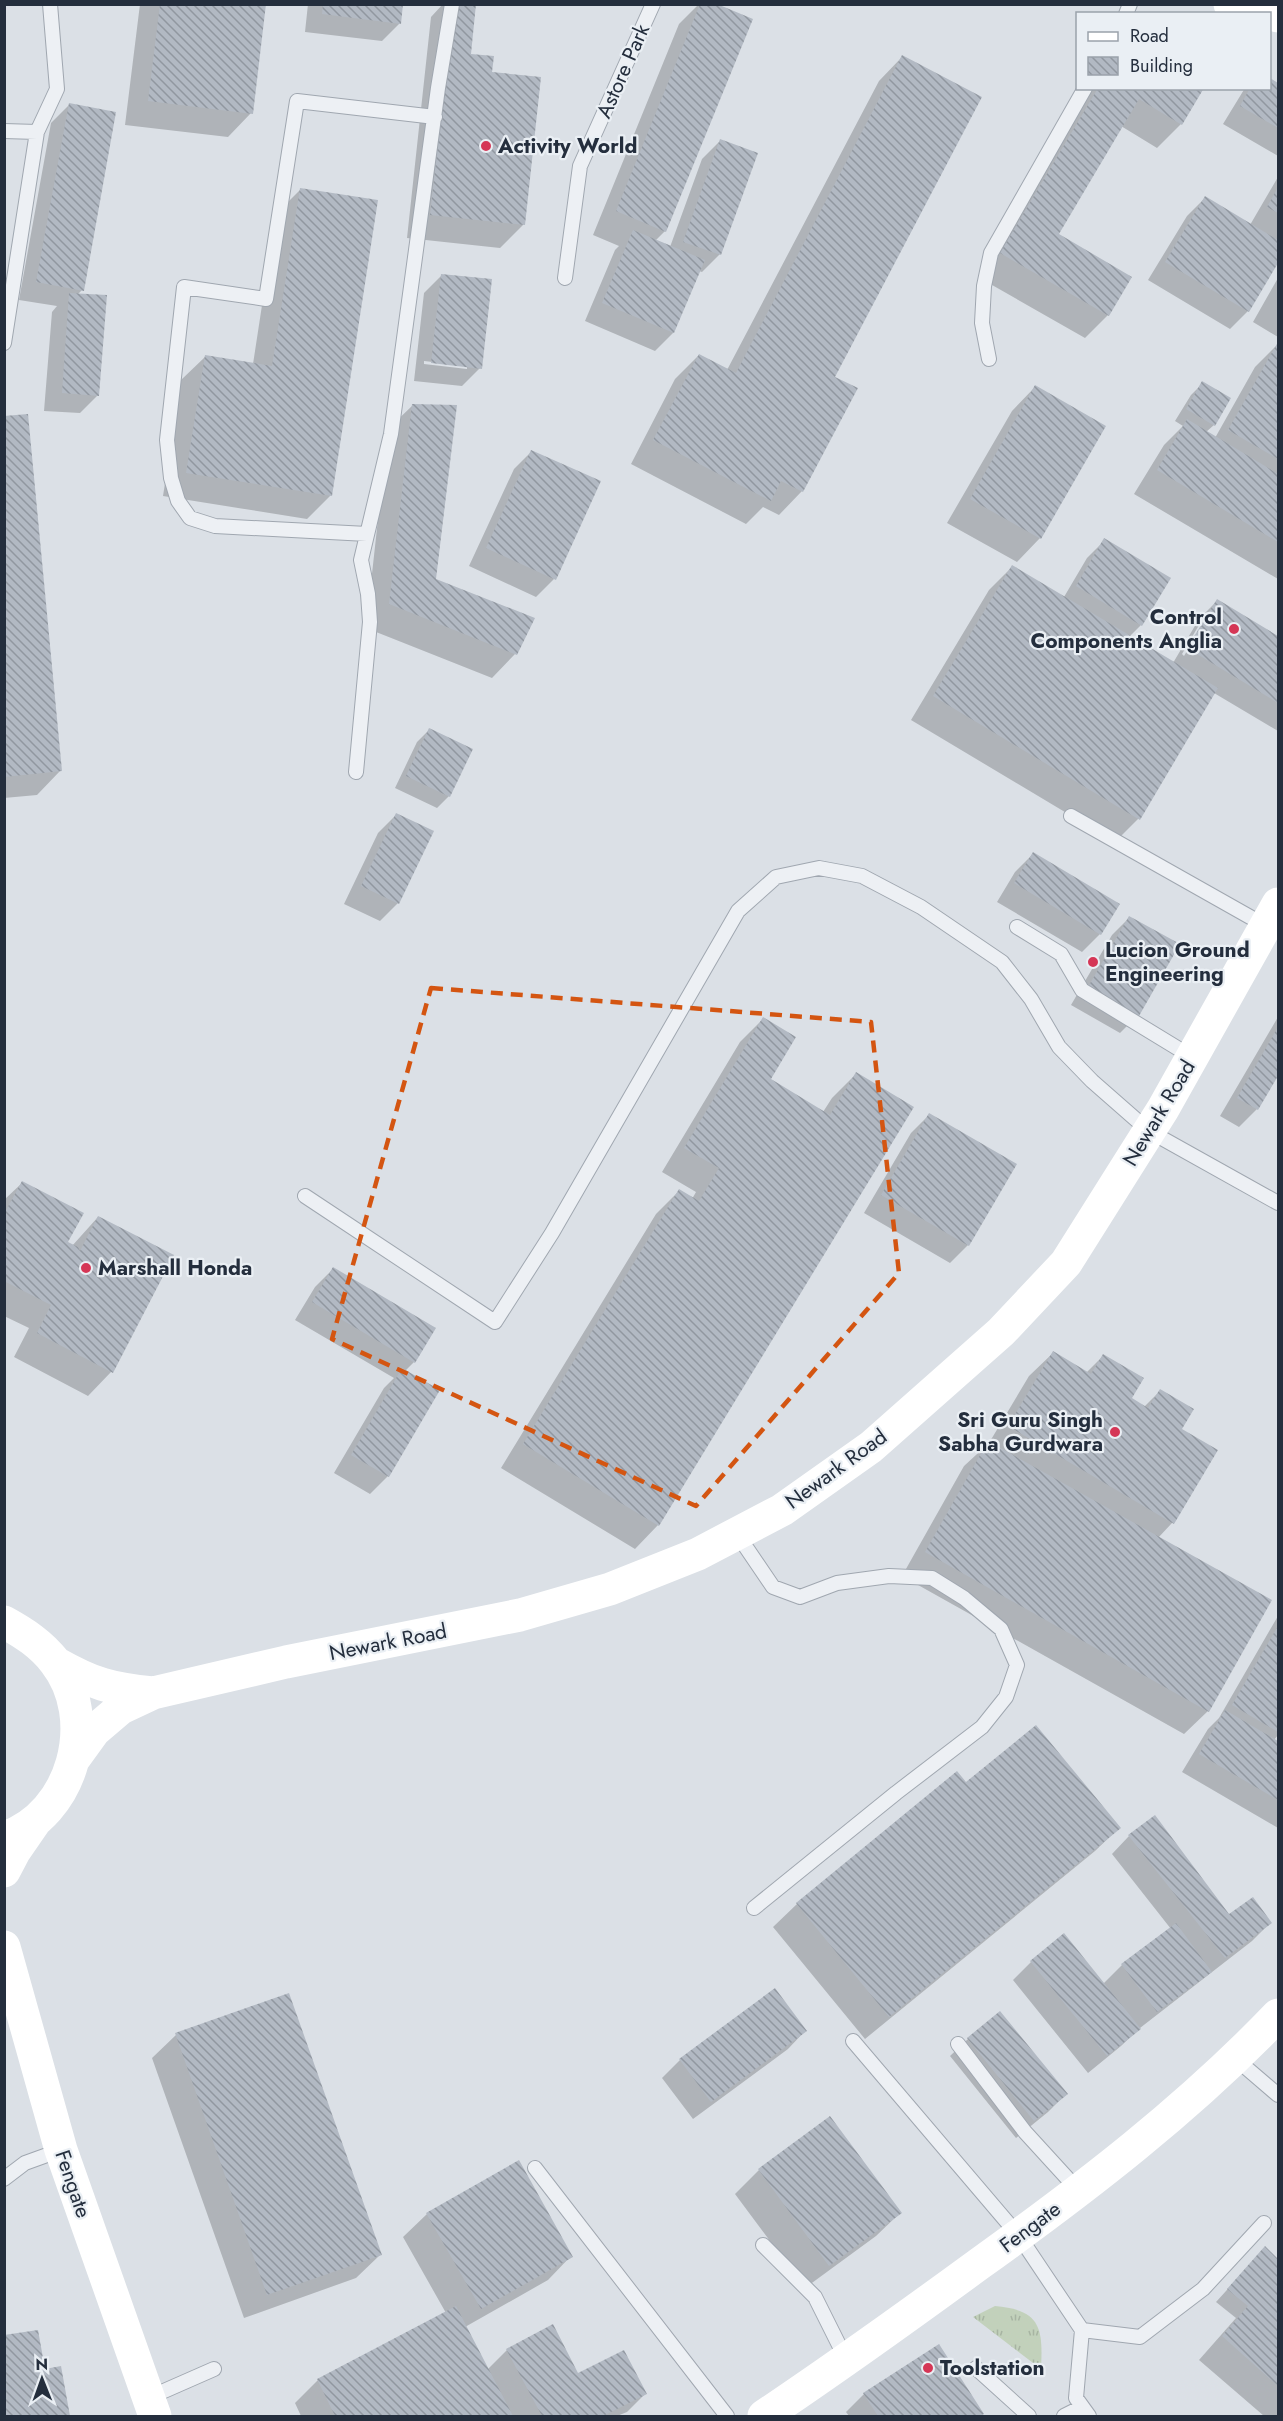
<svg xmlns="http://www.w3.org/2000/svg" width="1283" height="2421" viewBox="0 0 1283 2421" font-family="Jost,sans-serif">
<defs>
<pattern id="grass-tufts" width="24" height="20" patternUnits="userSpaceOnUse" patternTransform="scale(1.5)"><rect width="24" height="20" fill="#c2d1bb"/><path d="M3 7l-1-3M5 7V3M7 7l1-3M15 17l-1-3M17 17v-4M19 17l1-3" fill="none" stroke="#a7b4a2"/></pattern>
<pattern id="building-back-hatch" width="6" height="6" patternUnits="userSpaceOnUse" patternTransform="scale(1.5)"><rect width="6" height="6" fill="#b2b9c3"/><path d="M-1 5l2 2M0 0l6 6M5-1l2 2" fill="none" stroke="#9197a0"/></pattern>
</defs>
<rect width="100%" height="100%" fill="#dbe0e6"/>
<path fill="url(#grass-tufts)" d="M995 2306C1041 2310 1043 2328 1041 2369L973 2317Z"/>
<path fill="#0003" fill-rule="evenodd" d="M140 4H264L251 113 228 137 125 125Z
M308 4H402L400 23 382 41 305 32Z
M443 4H474L469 55 491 73 524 224 500 248 407 238 431 17Z
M699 4H713L665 231 655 241 670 247 702 159 720 141V254L702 272 699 271 673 333 655 351 585 321 615 250 619 246 593 235 679 24Z
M902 57 833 377 802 491 779 515 763 507 746 524 631 464 675 379 699 355 727 370 879 81Z
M1270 79 1278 85V156L1223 124 1245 88H1270Z
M1089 88H1200L1181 124 1157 148 1121 126 1057 234 1108 315 1085 338 978 277Z
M69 105 82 290 77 295 98 395 80 413 44 411 52 312 57 306 19 300 51 123Z
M1278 177V260L1248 311 1230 329 1148 280 1187 216 1205 198 1250 225Z
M300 190 331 495 307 519 163 496 181 380 205 357 253 364 276 214Z
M442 275 480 368 462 386 414 381 424 293ZM424 361 467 366V369L424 364Z
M1278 278V337L1253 322Z
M1278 344V579L1134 494 1164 445 1183 426 1175 421 1191 395 1203 383 1214 425 1206 432 1215 438 1255 367Z
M1035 387 1040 538 1017 562 947 523 1012 411Z
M412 406 435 580 515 654 492 678 366 628 388 429Z
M4 418 60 771 37 795 4 798Z
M532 451 554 579 536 597 469 566 514 469Z
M1105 540 1141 625 1129 637 1173 663 1199 619 1217 601 1278 638V731L1214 693 1138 819 1115 842 911 720 989 590 1012 567 1064 597 1087 558ZM1202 620H1206L1184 656 1182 654Z
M429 730 449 796 437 808 395 788 417 742Z
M396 815 398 903 380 921 344 904 378 833Z
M1033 854 1118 905 1100 934 1082 952 997 902 1015 872Z
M1129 918 1138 1015 1120 1033 1071 1005 1112 935Z
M1278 1017V1073L1257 1109 1239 1127 1220 1116Z
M763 1019 769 1079 823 1112 832 1098 856 1074 658 1525 635 1549 501 1468 656 1214 679 1191 692 1199 696 1192 662 1172 740 1042Z
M929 1115 968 1245 950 1263 864 1213 911 1133Z
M22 1183 66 1243 72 1246 98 1217 111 1372 88 1396 14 1357 29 1328 4 1316V1200Z
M333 1269 414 1362 405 1371 388 1476 370 1494 334 1473 384 1388 394 1378 295 1320 315 1287Z
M1053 1353 1086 1373 1103 1356 1130 1399 1144 1407 1160 1391 1180 1429 1172 1523 1158 1538 1208 1711 1184 1734 902 1576 964 1466 989 1443 1029 1376Z
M1278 1616V1735L1274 1740 1278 1742V1828L1182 1772 1208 1729 1219 1718Z
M957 1773 966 1784 1119 1828 1095 1851 865 2039 773 1927 797 1904Z
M1129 1836 1229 1917 1270 1923 1252 1941 1140 2028 1121 2046 1088 2073 1013 1980 1031 1962 1103 1984 1122 1965 1171 1929 1112 1854Z
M288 1995 380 2255 356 2278 244 2318 152 2058 176 2035Z
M805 2031 788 2049 693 2119 662 2078 680 2060Z
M968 2039 1066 2094 1048 2112 1016 2138 950 2056Z
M830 2118 900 2213 876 2236 805 2288 735 2194 759 2170Z
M427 2214 571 2256 548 2280 465 2327 487 2370 507 2350 578 2375 645 2394 627 2412 617 2416H301L295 2403 318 2380 446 2313 403 2237Z
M1265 2248 1278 2261V2416H1264L1199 2360 1236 2318 1216 2302Z
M4 2337 43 2370 60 2368 68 2416H4Z
M864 2394 983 2413 979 2416H849L846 2412Z"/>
<path fill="url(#building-back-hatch)" d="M160 4H266L253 114 148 101Z
M323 4H403L401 24 322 14Z
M453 4H476L471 54 494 56 492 72 541 77 525 225 430 215Z
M700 4H717L753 19 666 232 616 211Z
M902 55 982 97 835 377 858 388 803 492 781 481 771 501 653 440 699 354 736 373Z
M1270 78 1278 83V128L1240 106 1250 88H1270Z
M1098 88H1204L1182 125 1139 99 1059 234 1132 277 1109 316 1000 253Z
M69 103 116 112 84 291 36 282Z
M720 139 758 153 721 255 683 242Z
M1278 187V213L1267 207Z
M300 188 378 200 332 496 186 473 205 355 272 366Z
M1205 196 1278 240V263L1249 312 1165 262Z
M633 230 705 260 674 333 602 303Z
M441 274 492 279 482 369 431 363Z
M69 293 107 295 99 396 62 393Z
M1278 342V459L1228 430Z
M1202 381 1231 398 1215 426 1186 409Z
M1035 385 1106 426 1041 539 970 499Z
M412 404 457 405 436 579 535 618 517 655 389 604Z
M28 414 62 771 4 777V416Z
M1187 419 1278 474V542L1157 470Z
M531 450 601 481 556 580 486 548Z
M1104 538 1171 578 1142 626 1076 586Z
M1012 565 1218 688 1140 820 933 696Z
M1217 599 1278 636V703L1187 648Z
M429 728 473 749 450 797 406 776Z
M396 813 434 831 399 904 361 886Z
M1033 852 1120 904 1101 935 1014 883Z
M1129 916 1180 944 1139 1016 1088 987Z
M763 1017 796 1037 771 1079 830 1115 856 1072 914 1107 659 1526 523 1444 679 1189 699 1201 719 1168 684 1148Z
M1278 1027V1076L1258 1110 1237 1098Z
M929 1113 1017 1164 969 1246 881 1195Z
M22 1181 84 1213 68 1242 78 1247 80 1251 98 1216 174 1255 113 1373 37 1333 51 1305 4 1281V1214Z
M333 1267 436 1328 415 1363 312 1302Z
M1053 1351 1091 1374 1103 1354 1144 1378 1132 1398 1148 1408 1160 1389 1194 1409 1182 1429 1218 1450 1174 1524 1008 1426Z
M402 1368 440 1390 389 1477 351 1455Z
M988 1441 1272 1600 1209 1712 925 1552Z
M1278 1626V1732L1232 1705Z
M1225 1710 1278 1741V1800L1199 1754Z
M1036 1725 1121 1828 889 2017 796 1903 957 1771 966 1782Z
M1155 1815 1229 1914 1253 1897 1272 1923 1225 1958 1128 1835Z
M1176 1923 1212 1972 1157 2012 1121 1964Z
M1064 1933 1141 2029 1107 2056 1030 1961Z
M775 1988 807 2031 711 2102 679 2059Z
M289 1993 382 2255 267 2295 175 2033Z
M1000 2011 1068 2094 1034 2121 967 2038Z
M830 2116 902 2213 829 2266 758 2169Z
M519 2160 573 2257 481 2309 426 2213Z
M1265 2246 1278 2259V2386L1222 2336 1248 2306 1227 2289Z
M456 2306 513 2416H335L317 2379Z
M553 2324 578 2373 624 2350 647 2394 603 2416H542L506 2349Z
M38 2330 45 2369 61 2366 70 2416H4V2335Z
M939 2344 984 2414 980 2416H878L863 2393Z"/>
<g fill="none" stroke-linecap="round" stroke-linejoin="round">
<defs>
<path id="lane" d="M1126 14 1130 4
M4 131 37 132
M565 278 580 166 653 4
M4 343 37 132 57 89 50 4
M989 359 982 323 984 286 991 253 1085 88
M367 534 215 526 190 518 178 501 171 478 167 440 184 287 266 299 297 101 435 117
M356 772 370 622 368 594 361 560 391 434 438 88 452 4
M1071 816 1266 926
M1017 927 1061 954 1082 990 1192 1057
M305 1196 495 1322 552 1233 738 911 776 877 819 868 862 876 921 907 1002 962 1031 999 1059 1047 1092 1081 1149 1131 1278 1203
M737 1534 773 1587 800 1597 837 1583 889 1576 932 1578 964 1598 1001 1629 1017 1665 1006 1697 982 1727 896 1793 754 1908
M853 2041 1019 2236 1082 2330 1076 2398 1089 2416
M958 2044 1025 2132 1078 2190
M1236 2059 1278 2095
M535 2168 727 2416
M4 2179 25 2163 61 2150
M763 2245 815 2297 846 2359
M1082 2330 1140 2337 1203 2289 1264 2223
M976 2368 1029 2416
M148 2398 214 2369
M1064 2416 1082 2407"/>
</defs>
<use href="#lane" stroke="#a0a7b0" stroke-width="16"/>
<use href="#lane" stroke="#edf0f4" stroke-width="14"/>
<path stroke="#fff" stroke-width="33" d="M1230 4 1278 16
M4 1622C24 1633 41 1644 55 1662 99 1718 74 1815 4 1838
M56 1663C93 1684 111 1689 153 1693
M73 1760 94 1731 121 1708 153 1693 286 1662 520 1615 610 1589 698 1554 782 1510 871 1447 1001 1332 1066 1263 1163 1109 1278 904
M4 1871 14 1852 34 1823
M4 1947 61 2150 155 2416
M764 2416C837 2367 908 2316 979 2264 1085 2188 1188 2109 1278 2015"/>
</g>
<path fill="none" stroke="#d45511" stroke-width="4.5" stroke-dasharray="12 8" stroke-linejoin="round" d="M431 988 871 1022 899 1273 696 1506 332 1339Z"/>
<g fill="#d53656" stroke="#eaeff4" stroke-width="2">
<circle cx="486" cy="146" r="6"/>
<circle cx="1234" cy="629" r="6"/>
<circle cx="1093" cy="962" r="6"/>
<circle cx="86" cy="1268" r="6"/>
<circle cx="1115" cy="1432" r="6"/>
<circle cx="928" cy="2368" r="6"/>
</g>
<g text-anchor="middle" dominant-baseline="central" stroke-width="4.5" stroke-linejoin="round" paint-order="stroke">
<g font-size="21" fill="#242e3d" stroke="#eaeff4">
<text transform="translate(623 71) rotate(-66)">Astore Park</text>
<text transform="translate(1159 1113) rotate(-59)">Newark Road</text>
<text transform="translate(836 1469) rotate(-36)">Newark Road</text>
<text transform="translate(388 1642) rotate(-11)">Newark Road</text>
<text transform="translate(73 2184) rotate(71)">Fengate</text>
<text transform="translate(1030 2227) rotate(-37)">Fengate</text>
</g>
<g font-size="21" font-weight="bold" fill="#242e3d" stroke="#eaeff4" text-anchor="start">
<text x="498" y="146">Activity World</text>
<text x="1222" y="617" text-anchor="end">Control<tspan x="1222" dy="24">Components Anglia</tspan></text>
<text x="1105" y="950">Lucion Ground<tspan x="1105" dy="24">Engineering</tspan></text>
<text x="98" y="1268">Marshall Honda</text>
<text x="1103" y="1420" text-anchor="end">Sri Guru Singh<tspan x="1103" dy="24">Sabha Gurdwara</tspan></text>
<text x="940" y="2368">Toolstation</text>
</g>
</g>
<rect width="1283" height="2421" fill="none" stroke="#242e3d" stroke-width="12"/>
<rect x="1076" y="12" width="195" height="78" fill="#eaeff4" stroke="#9ba2ab" stroke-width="1.5"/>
<rect x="1088" y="32" width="30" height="9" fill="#ffffff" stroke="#9ba2ab" stroke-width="1.5"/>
<text x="1130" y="42" font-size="18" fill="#242e3d">Road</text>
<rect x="1088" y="57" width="30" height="18" fill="url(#building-back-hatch)" stroke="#9ba2ab" stroke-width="1.5"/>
<text x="1130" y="72" font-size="18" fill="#242e3d">Building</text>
<g transform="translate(42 2379) rotate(359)" stroke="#eaeff4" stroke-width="4.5" paint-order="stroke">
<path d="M0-4.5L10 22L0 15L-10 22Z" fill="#242e3d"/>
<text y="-9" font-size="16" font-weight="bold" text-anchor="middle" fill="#242e3d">N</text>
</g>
</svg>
